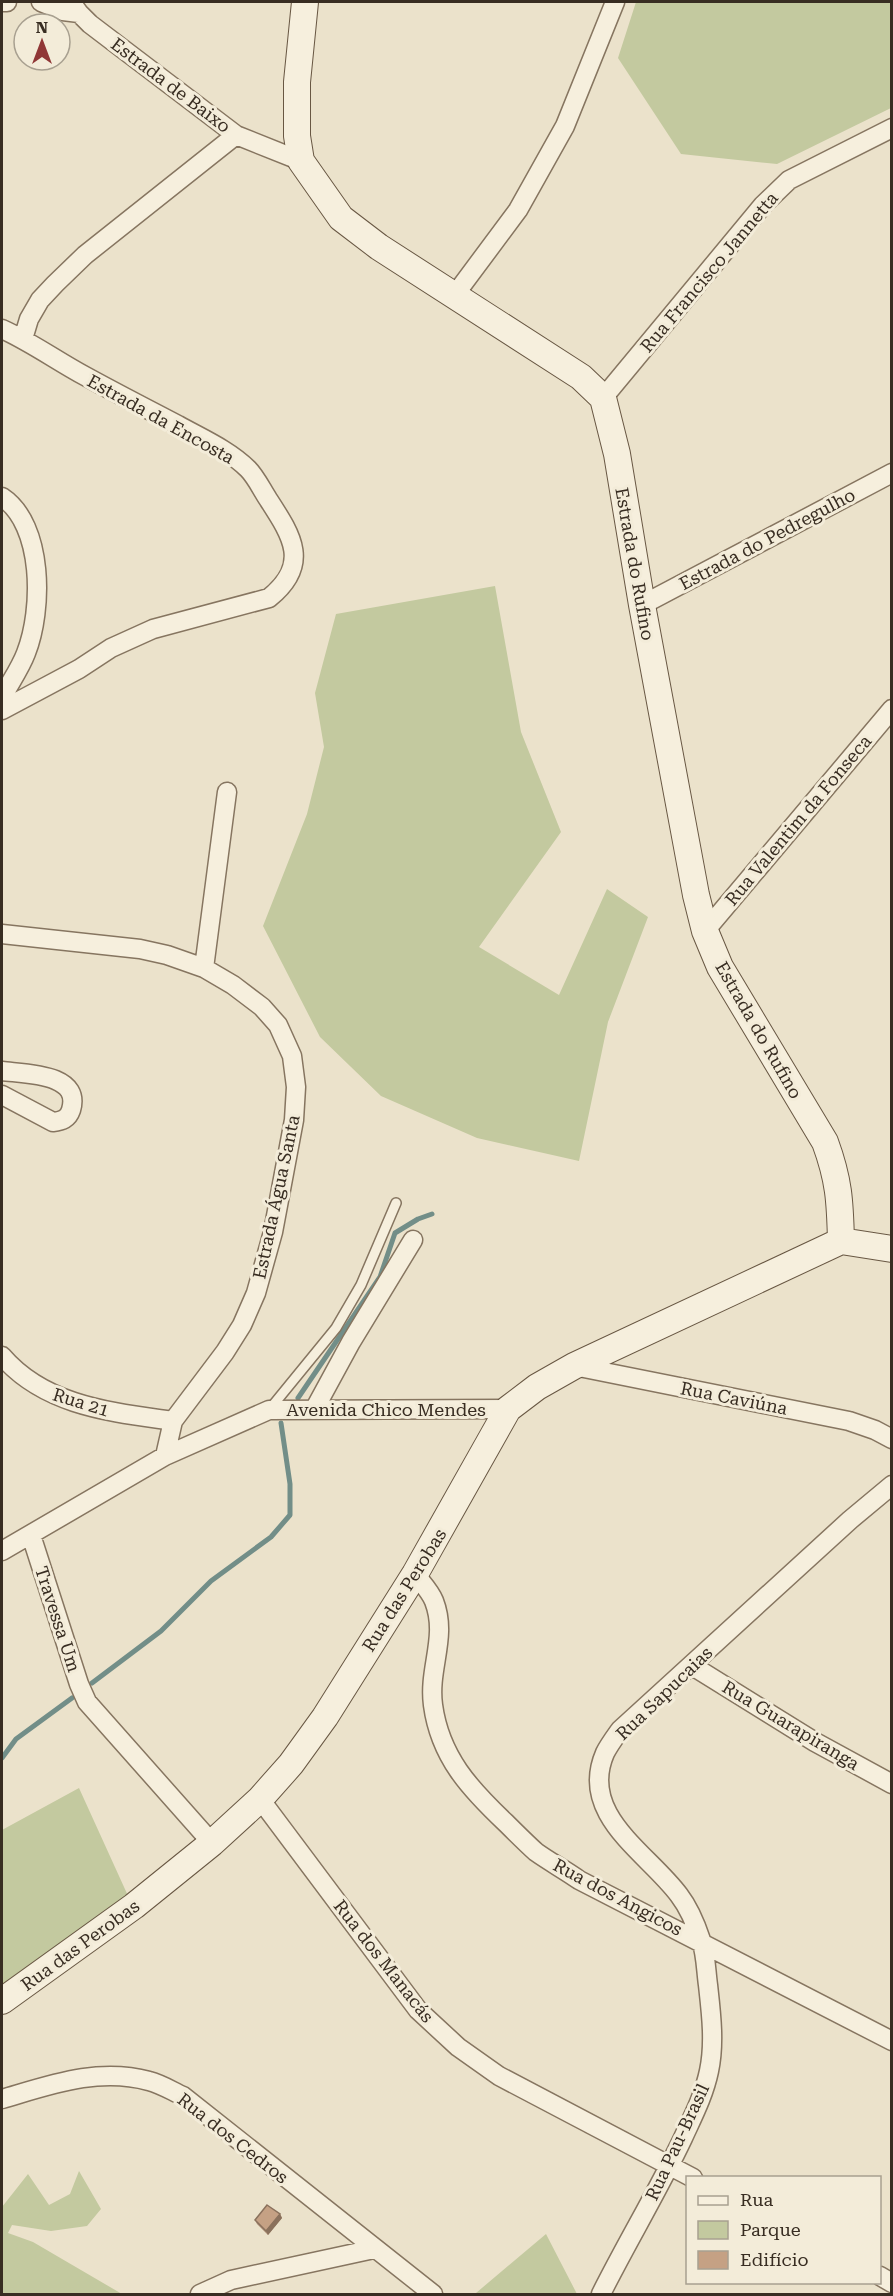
<svg xmlns="http://www.w3.org/2000/svg" width="893" height="2296" viewBox="0 0 893 2296" font-family="'Roboto Serif',serif">
<rect width="100%" height="100%" fill="#ebe2cb"/>
<path fill="#c3c99f" d="M636 2H891V108L777 164 681 154 618 58Z
M495 586 521 732 561 832 479 947 559 995 607 889 648 917 608 1022 579 1161 477 1138 381 1096 320 1037 263 926 307 814 324 747 315 693 336 614Z
M79 1788 129 1898 2 1986V1830Z
M79 2171 101 2209 87 2226 51 2231 12 2225 8 2233 33 2242 122 2294H2V2207L28 2174 49 2205 70 2194Z
M546 2234 577 2294 476 2293Z"/>
<g fill="none" stroke-linecap="round" stroke-linejoin="round">
<path stroke="#728e88" stroke-width="5" d="M298 1398 380 1277 395 1233 418 1219 432 1214
M92 1683 161 1631 211 1581 271 1537 290 1515V1484L281 1423
M2 1758 16 1739 72 1698"/>
<defs>
<path id="lane" d="M269 1410 336 1328 361 1285 396 1203"/>
<path id="street" d="M2 2H7
M41 2 63 11 79 13
M71 2 79 13 90 24 236 135 301 161
M454 296 518 210 565 126 615 2
M2 329C31 342 57 361 85 376 116 393 147 409 178 425 201 438 229 450 248 469 256 477 262 490 268 499 292 536 311 564 269 598L153 629 111 648 79 669 2 710
M23 339 29 319 40 300 55 284 85 255 236 135
M603 398 763 205 789 180 892 128
M2 497C44 525 43 610 26 653 20 669 9 684 2 698
M642 605 892 473
M705 931 892 709
M2 934 140 949 167 955 204 968 233 985 262 1007 278 1025 292 1056 296 1087 294 1120 273 1232 256 1293 242 1325 225 1352 173 1421 165 1456 2 1551
M204 968 227 792
M2 1071C25 1074 82 1073 71 1110 68 1119 62 1121 53 1122L2 1095
M2 1356C45 1406 111 1412 173 1421
M574 1366 849 1421 875 1430 892 1439
M314 1410 351 1342 413 1240
M165 1456 269 1410 508 1409
M31 1535 79 1684 87 1702 212 1843
M415 1574C421 1582 430 1591 434 1601 448 1637 428 1668 433 1705 440 1757 470 1789 506 1823 516 1833 526 1843 536 1852 550 1862 565 1870 579 1880L892 2041
M691 1665 815 1742 892 1784
M260 1799 418 2010 458 2047 499 2076 693 2178
M2 2099C50 2085 98 2067 149 2081 161 2084 172 2091 183 2096L433 2294
M880 2276 892 2283
M200 2294 231 2280 374 2249
M601 2294C627 2242 658 2191 683 2138 693 2116 704 2095 709 2071 715 2043 711 2012 708 1985 706 1971 706 1954 701 1940 696 1925 689 1908 679 1895 648 1853 578 1815 605 1753 609 1745 615 1737 620 1730L850 1520 892 1485"/>
<path id="secondary" d="M305 2 297 82V136L301 161 341 218 379 247 581 377 603 398 617 454 642 605 696 895 705 931 720 967 825 1142C839 1180 840 1201 841 1241
M841 1241 892 1249
M2 2001 134 1906 212 1843 260 1799 291 1764 325 1717 415 1574 508 1409 537 1387 574 1366 841 1241"/>
</defs>
<use href="#lane" stroke="#867560" stroke-width="12"/>
<use href="#street" stroke="#867560" stroke-width="21"/>
<use href="#secondary" stroke="#685743" stroke-width="28"/>
<use href="#lane" stroke="#f6efdd" stroke-width="9"/>
<use href="#street" stroke="#f6efdd" stroke-width="18"/>
<use href="#secondary" stroke="#f6efdd" stroke-width="26"/>
</g>
<path fill="#a98a72" d="M280 2214 282 2218 268 2235 257 2224 255 2220Z"/>
<path fill="#8a715c" d="M280 2214 282 2218 268 2235 266 2231Z"/>
<path fill="#c5a184" stroke="#8a715c" stroke-width="1.5" d="M267 2205 280 2214 266 2231 255 2220Z"/>
<g text-anchor="middle" dominant-baseline="central" stroke-width="6" stroke-linejoin="round" paint-order="stroke">
<g font-size="18" fill="#382d22" stroke="#f3ecd9">
<text transform="translate(171 85) rotate(37)">Estrada de Baixo</text>
<text transform="translate(709 272) rotate(-50)">Rua Francisco Jannetta</text>
<text transform="translate(161 419) rotate(29)">Estrada da Encosta</text>
<text transform="translate(767 539) rotate(-28)">Estrada do Pedregulho</text>
<text transform="translate(635 564) rotate(80)">Estrada do Rufino</text>
<text transform="translate(798 820) rotate(-50)">Rua Valentim da Fonseca</text>
<text transform="translate(759 1030) rotate(60)">Estrada do Rufino</text>
<text transform="translate(276 1197) rotate(-78)">Estrada Água Santa</text>
<text transform="translate(734 1398) rotate(11)">Rua Caviúna</text>
<text transform="translate(81 1402) rotate(17)">Rua 21</text>
<text x="386" y="1409">Avenida Chico Mendes</text>
<text transform="translate(404 1590) rotate(-58)">Rua das Perobas</text>
<text transform="translate(58 1619) rotate(72)">Travessa Um</text>
<text transform="translate(664 1693) rotate(-44)">Rua Sapucaias</text>
<text transform="translate(791 1725) rotate(31)">Rua Guarapiranga</text>
<text transform="translate(618 1897) rotate(28)">Rua dos Angicos</text>
<text transform="translate(80 1945) rotate(-36)">Rua das Perobas</text>
<text transform="translate(384 1961) rotate(52)">Rua dos Manacás</text>
<text transform="translate(233 2138) rotate(38)">Rua dos Cedros</text>
<text transform="translate(677 2142) rotate(-65)">Rua Pau-Brasil</text>
</g>
</g>
<rect width="893" height="2296" fill="none" stroke="#382d22" stroke-width="6"/>
<rect x="686" y="2176" width="195" height="108" fill="#f3ecd9" stroke="#a8a090" stroke-width="1.5"/>
<rect x="698" y="2196" width="30" height="9" fill="#f6efdd" stroke="#a8a090" stroke-width="1.5"/>
<text x="740" y="2206" font-size="18" fill="#382d22">Rua</text>
<rect x="698" y="2221" width="30" height="18" fill="#c3c99f" stroke="#a8a090" stroke-width="1.5"/>
<text x="740" y="2236" font-size="18" fill="#382d22">Parque</text>
<rect x="698" y="2251" width="30" height="18" fill="#c5a184" stroke="#a8a090" stroke-width="1.5"/>
<text x="740" y="2266" font-size="18" fill="#382d22">Edifício</text>
<g transform="translate(42 42)"><circle r="28" fill="#f3ecd9" stroke="#a8a090" stroke-width="1.5"/>
<path d="M0-4.5L10 22L0 15L-10 22Z" fill="#903736"/>
<text y="-9" font-size="16" font-weight="bold" text-anchor="middle" fill="#382d22">N</text>
</g>
</svg>
